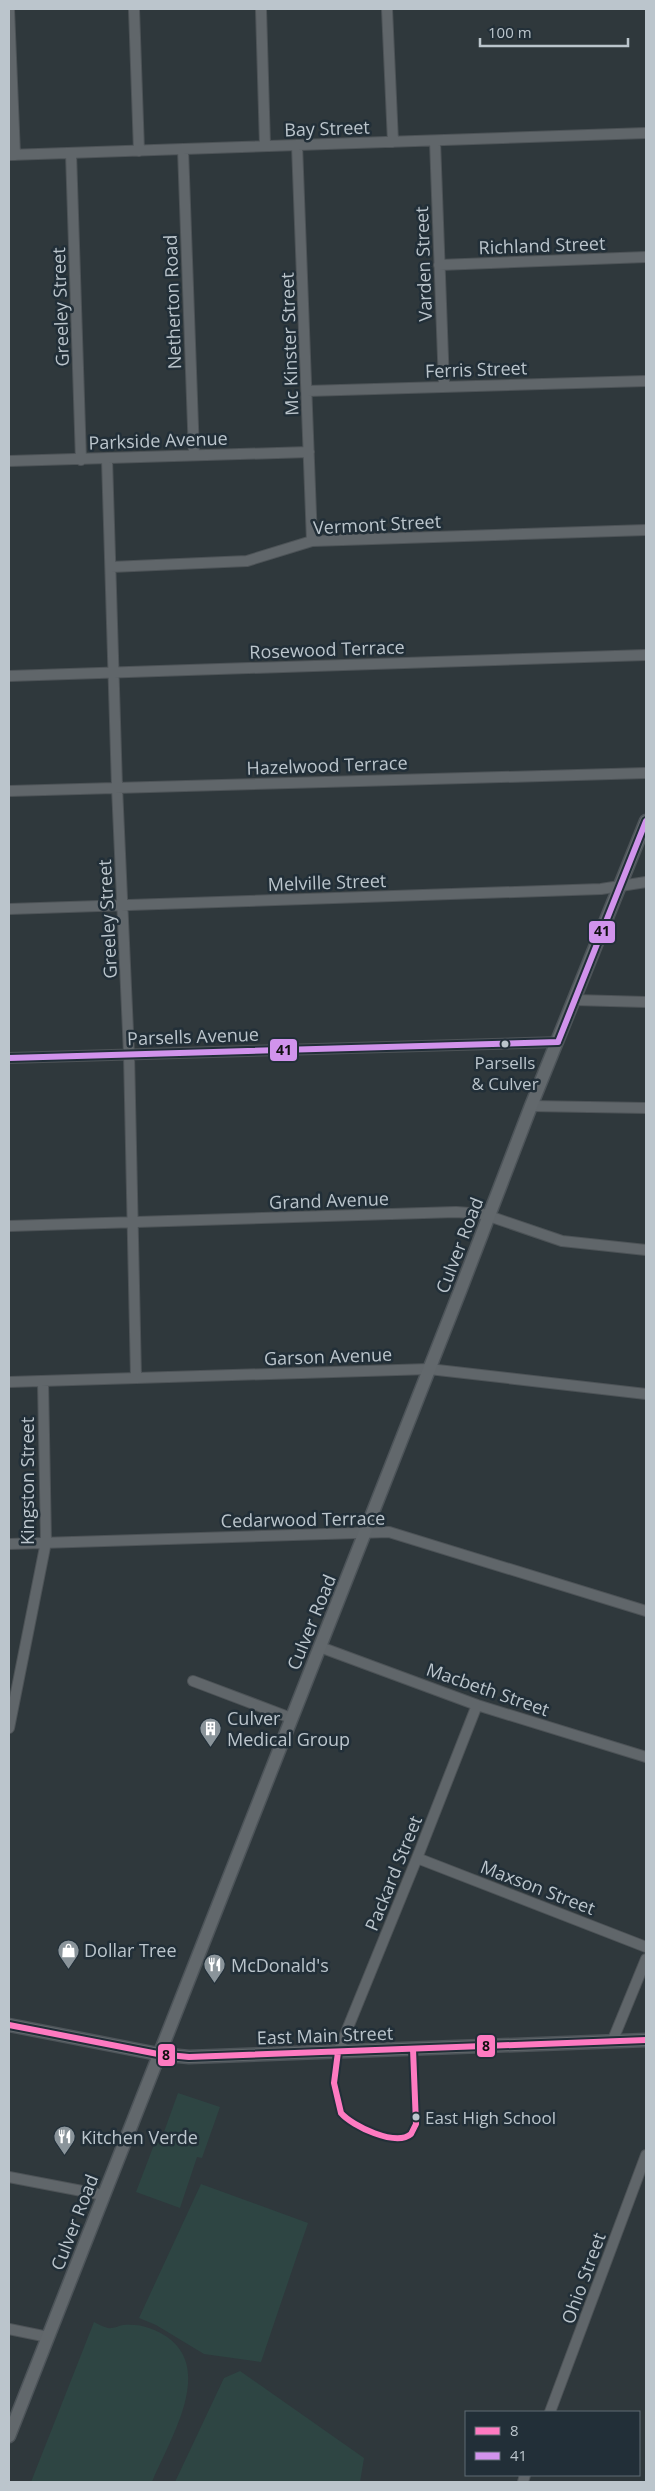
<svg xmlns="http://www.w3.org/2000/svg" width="655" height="2491" viewBox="0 0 655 2491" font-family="'Open Sans',sans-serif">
<rect width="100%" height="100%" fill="#2f383c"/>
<path fill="#2e4543" d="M178 2093 220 2107 202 2158 197 2157 180 2208 136 2192 155 2142 160 2143Z
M201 2184 308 2223 261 2362 204 2354 156 2325 139 2318Z
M94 2322C98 2324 104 2327 108 2328 113 2329 118 2326 123 2325 131 2324 142 2325 149 2328 224 2355 172 2434 152 2482H31Z
M240 2371 364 2458 360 2482H175L224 2378Z"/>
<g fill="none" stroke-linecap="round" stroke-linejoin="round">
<defs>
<path id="minor" d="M9 9 15 155
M134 9 139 151
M261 9 265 146
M387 9 393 142
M435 141 444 385
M297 145 312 541
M183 149 194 454
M71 153 81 460
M9 155 646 133
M439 265 646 257
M307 391 646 381
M107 459 117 787 129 1054 136 1378
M9 461 309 452
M111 567 247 561 312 541 646 530
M9 676 646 655
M9 791 646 773
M9 909 601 889 646 882
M575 1000 646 1002
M9 1058 558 1042
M531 1106 646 1108
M9 1226 456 1212 483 1214 562 1241 646 1250
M9 1382 429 1369 646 1394
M9 1544 389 1532 646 1611
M320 1647 477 1705 646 1757
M193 1681 291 1718
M9 1728 46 1542 43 1381
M417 1858 646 1947
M612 2042 646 1959
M338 2052 417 1858 477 1705
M9 2177 103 2195
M9 2329 48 2337
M550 2412 646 2155
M523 2482 525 2475"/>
<path id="major" d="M9 2025 158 2054 189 2057 646 2040
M9 2436 460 1291 531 1106 646 821"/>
</defs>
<use href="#minor" stroke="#4d5357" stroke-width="12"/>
<use href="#major" stroke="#4d5459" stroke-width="15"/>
<use href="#minor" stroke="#60666a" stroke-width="10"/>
<use href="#major" stroke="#62686c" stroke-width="12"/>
<defs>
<path id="bus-1" d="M9 2025 158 2054 189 2057 646 2040
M338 2052 334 2083 341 2113C352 2126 396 2147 411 2134L416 2124 413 2049"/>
<path id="bus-2" d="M558 1042 646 821
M9 1058 558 1042"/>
</defs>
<use href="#bus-1" stroke="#222f38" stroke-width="10"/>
<use href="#bus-2" stroke="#222f38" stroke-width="10"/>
<use href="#bus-1" stroke="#fe7ac1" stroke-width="6"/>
<use href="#bus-2" stroke="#d193ec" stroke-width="6"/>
</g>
<defs>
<symbol id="building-pin" viewBox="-11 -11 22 30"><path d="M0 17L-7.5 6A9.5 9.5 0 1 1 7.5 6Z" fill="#8a949a" stroke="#222f38"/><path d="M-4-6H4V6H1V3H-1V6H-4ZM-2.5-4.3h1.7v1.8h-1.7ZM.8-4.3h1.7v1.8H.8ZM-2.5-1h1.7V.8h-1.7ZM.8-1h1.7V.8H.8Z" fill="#fff"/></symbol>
<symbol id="shop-pin" viewBox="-11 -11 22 30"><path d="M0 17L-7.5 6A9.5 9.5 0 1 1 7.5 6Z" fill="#8a949a" stroke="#222f38"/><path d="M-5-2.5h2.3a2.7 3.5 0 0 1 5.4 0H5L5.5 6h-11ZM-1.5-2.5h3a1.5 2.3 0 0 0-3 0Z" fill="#fff"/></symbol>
<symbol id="restaurant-pin" viewBox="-11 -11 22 30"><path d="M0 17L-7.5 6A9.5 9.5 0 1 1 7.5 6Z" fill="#8a949a" stroke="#222f38"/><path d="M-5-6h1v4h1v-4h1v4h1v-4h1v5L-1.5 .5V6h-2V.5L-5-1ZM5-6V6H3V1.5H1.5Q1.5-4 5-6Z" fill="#fff"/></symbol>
</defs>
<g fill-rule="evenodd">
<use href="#building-pin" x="198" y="1716" width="25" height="34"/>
<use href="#shop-pin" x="56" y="1938" width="25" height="34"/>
<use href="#restaurant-pin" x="202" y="1952" width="25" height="34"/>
<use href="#restaurant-pin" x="52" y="2124" width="25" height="34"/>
</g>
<g fill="#bbc5cc" stroke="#222f38" stroke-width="2">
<circle cx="505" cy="1044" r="4.5"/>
<circle cx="416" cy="2117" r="4.5"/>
</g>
<g text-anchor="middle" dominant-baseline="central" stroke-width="5" stroke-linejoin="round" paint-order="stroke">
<g font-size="17" fill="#bbc5cc" stroke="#222f38">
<text x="505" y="1062">Parsells<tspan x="505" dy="21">&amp; Culver</tspan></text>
<text x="425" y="2117" text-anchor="start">East High School</text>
</g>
<g font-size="18" fill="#bbc5cc" stroke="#222f38">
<text transform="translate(327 128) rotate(-2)">Bay Street</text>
<text transform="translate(542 245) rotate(-2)">Richland Street</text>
<text transform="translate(423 264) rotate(-92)">Varden Street</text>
<text transform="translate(172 302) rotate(-92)">Netherton Road</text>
<text transform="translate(60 307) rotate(-92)">Greeley Street</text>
<text transform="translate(289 344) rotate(-92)">Mc Kinster Street</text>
<text transform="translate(476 369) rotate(-2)">Ferris Street</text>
<text transform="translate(158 440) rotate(-2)">Parkside Avenue</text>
<text transform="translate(377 524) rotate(-3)">Vermont Street</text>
<text transform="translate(327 649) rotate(-2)">Rosewood Terrace</text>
<text transform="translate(327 765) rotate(-2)">Hazelwood Terrace</text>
<text transform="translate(327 882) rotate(-2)">Melville Street</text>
<text transform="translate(107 919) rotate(-93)">Greeley Street</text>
<text transform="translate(193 1036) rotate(-2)">Parsells Avenue</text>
<text transform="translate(329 1200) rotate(-2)">Grand Avenue</text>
<text transform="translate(459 1245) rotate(-69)">Culver Road</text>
<text transform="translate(328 1356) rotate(-2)">Garson Avenue</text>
<text transform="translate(27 1481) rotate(-90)">Kingston Street</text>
<text transform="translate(303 1519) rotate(-1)">Cedarwood Terrace</text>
<text transform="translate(311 1622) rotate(-68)">Culver Road</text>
<text transform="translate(488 1689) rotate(19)">Macbeth Street</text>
<text transform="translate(393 1873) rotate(-68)">Packard Street</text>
<text transform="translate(538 1887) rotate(21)">Maxson Street</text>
<text transform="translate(325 2035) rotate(-2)">East Main Street</text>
<text transform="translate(74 2222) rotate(-69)">Culver Road</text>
<text transform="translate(583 2278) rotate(-70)">Ohio Street</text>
</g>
<g font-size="18" fill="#bbc5cc" stroke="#222f38" text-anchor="start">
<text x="227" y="1718">Culver<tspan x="227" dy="21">Medical Group</tspan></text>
<text x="84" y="1950">Dollar Tree</text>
<text x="231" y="1965">McDonald's</text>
<text x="81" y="2137">Kitchen Verde</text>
</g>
</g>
<g stroke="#222f38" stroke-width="2">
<rect x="588" y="920" width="28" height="24" rx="5" fill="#d193ec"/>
<rect x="269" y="1038" width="29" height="24" rx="5" fill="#d193ec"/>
<rect x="476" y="2034" width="20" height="24" rx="5" fill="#fe7ac1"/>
<rect x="157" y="2043" width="19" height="24" rx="5" fill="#fe7ac1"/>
</g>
<g font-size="14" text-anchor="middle" font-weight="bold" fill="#111">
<text x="602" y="936">41</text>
<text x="284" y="1055">41</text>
<text x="486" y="2051">8</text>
<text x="166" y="2060">8</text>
</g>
<rect width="655" height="2491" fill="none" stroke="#bbc5cc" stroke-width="20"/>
<rect x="465" y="2411" width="175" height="65" fill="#222f38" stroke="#5f6b73"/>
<rect x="475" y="2427" width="25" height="8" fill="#fe7ac1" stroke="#5f6b73"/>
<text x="510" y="2436" font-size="15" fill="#bbc5cc">8</text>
<rect x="475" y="2452" width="25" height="8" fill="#d193ec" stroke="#5f6b73"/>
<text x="510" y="2461" font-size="15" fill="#bbc5cc">41</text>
<path d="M480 38v8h148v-8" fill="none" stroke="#bbc5cc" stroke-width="2.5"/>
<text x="488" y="38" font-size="15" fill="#bbc5cc" stroke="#222f38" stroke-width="4" paint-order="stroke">100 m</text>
</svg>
